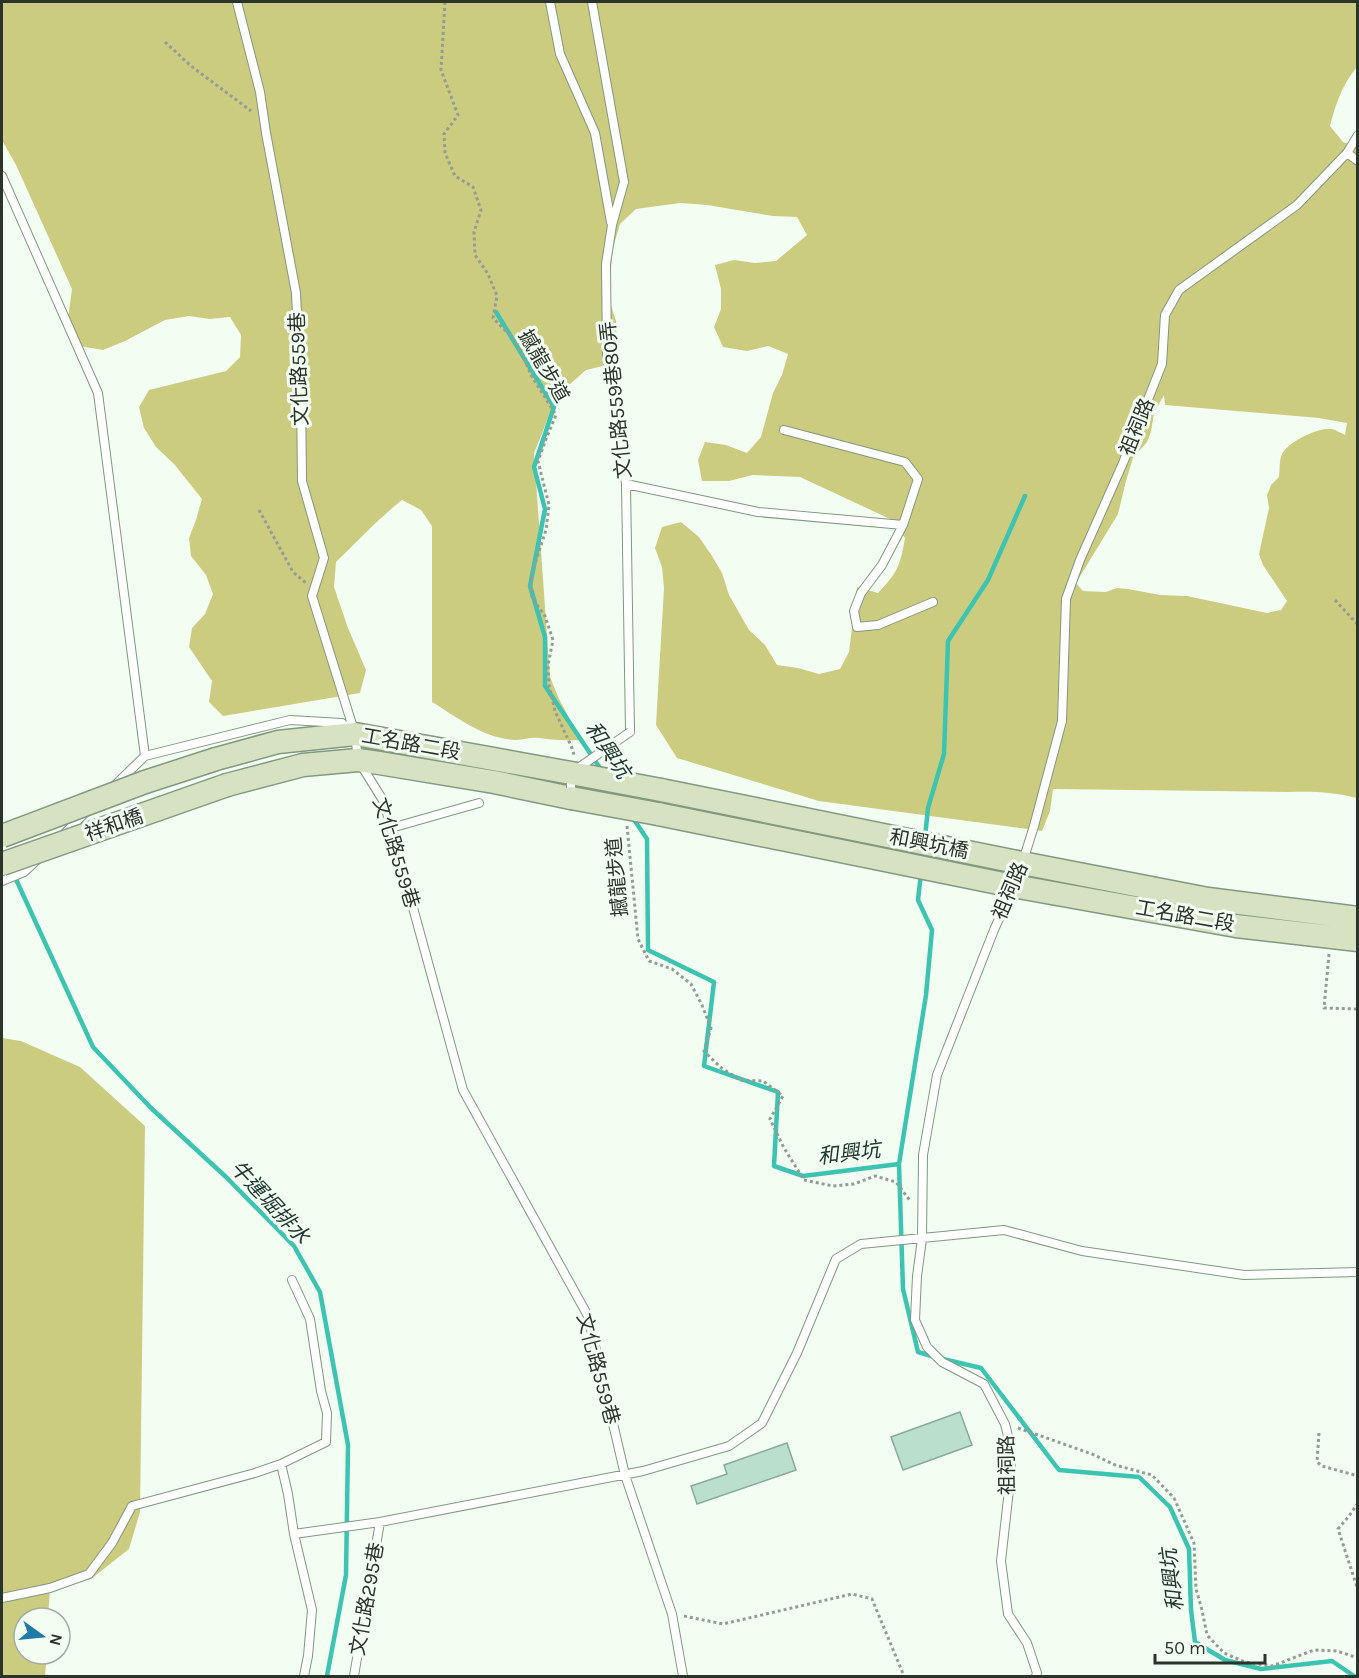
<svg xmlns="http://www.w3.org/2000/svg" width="1359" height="1678" viewBox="0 0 1359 1678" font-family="Karla,'Noto Sans TC',sans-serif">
<rect width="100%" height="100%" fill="#f3fef3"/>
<path fill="#cccc80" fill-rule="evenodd" d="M2 2H1357V67C1342 85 1336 103 1330 126L1343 142 1358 147 1357 798C1333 792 1313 791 1288 792L1053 789 1050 811 1042 831 819 801 677 758 656 725 664 588 662 567 655 548 662 527 681 522 699 537 712 556 722 573 729 595 749 630 765 645 777 665 798 668 819 674 840 669 849 652 857 587 878 593C898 572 900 566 905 538L890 519 800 477 753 475 729 481H702L698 460 705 442 726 445 747 453 761 437 773 393 782 375 788 354 768 346 747 351 723 347 714 327 721 309V289L715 265 734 260 755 263 776 261 807 235 797 217 773 216 707 205 680 203 636 209 620 224 613 248 608 296 616 321 617 346 607 365 586 370 569 385 553 406 534 453 550 677 559 699 581 740C563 741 556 740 539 738 531 737 524 740 516 740 485 739 458 718 432 702V526L421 510 402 500C378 519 358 541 336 562L334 587 348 628 366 670 360 693 223 716 209 702 212 681 189 647 192 628 205 614 213 594 206 575 191 556 189 538 196 520 202 499 174 464 156 447 144 428 139 407 149 390 226 371 240 357 241 335 230 317 210 319 189 316 165 320 125 341 103 350 79 346 68 331 69 311 72 289 16 165 2 140ZM1164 395 1165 405 1319 418 1347 423 1345 435C1341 433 1336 430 1332 429 1319 427 1288 442 1282 454 1279 460 1280 470 1279 477L1271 485 1267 495 1269 508 1259 554 1263 565 1287 601 1281 610 1267 613 1187 596 1160 595 1128 589 1117 588 1106 592 1083 591 1076 583 1118 514 1126 481 1133 458 1147 442 1151 432 1154 413Z
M2 1038 21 1041 80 1067 145 1126 140 1512 129 1549 91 1579 50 1588 48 1618H24V1654H47L45 1676H2Z"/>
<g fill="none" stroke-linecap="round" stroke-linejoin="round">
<path stroke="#3cc4b1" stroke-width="4.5" d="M496 312 554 407 534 467 545 509 530 586 545 637V686L602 771
M633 818 647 839 648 950 714 982 704 1066 778 1092 774 1166 803 1176 899 1164
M925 837 928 808 944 754 948 641 988 580 1025 496
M921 873 918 900 932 930 926 995 899 1164 903 1289 918 1352 935 1357
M14 875 93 1047 151 1108 226 1177 294 1246 320 1292 348 1445 346 1575 327 1676
M943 1359 981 1368 1059 1470 1139 1477 1170 1507 1189 1549 1191 1610 1195 1642 1225 1660 1261 1669 1332 1661 1354 1676"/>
</g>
<path fill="#bbdfcd" stroke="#8a9" stroke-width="1.5" d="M960 1412 972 1445 903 1470 891 1437Z
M787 1443 796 1470 697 1504 691 1486 727 1474 724 1465Z"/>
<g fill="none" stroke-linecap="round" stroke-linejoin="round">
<defs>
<path id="lane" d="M237 2 260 92 266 133 296 293 301 395 302 481 324 558 312 596 355 734 358 760 384 802 463 1090 588 1316 625 1475 672 1614 683 1676
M550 2 560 54 595 133 611 222
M592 2 624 182 612 225 606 264 607 354 626 484 630 732
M1347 153 1358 161
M2 176 98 393 145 756 113 787
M784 430 905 462 918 479 903 525 882 565 861 593 854 611 857 627 878 625 933 602
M626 484 758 512 903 525
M145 756 290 720 342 723 350 730
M391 828 479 803
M63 835 86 812
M1023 861 1034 826 1062 721 1066 599 1080 560 1123 463 1162 364 1165 315 1179 290 1297 205 1347 153 1358 135
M2 881 24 872 39 858
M1013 887 994 930 937 1075 923 1155 922 1239 917 1276 915 1320 927 1347 942 1362 984 1384 1005 1424 1010 1444 1011 1472 1001 1561 1008 1614 1027 1643 1037 1673 1036 1676
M281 1464 326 1442 327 1413 321 1391 310 1319 292 1280
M294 1534 312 1610 308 1656 304 1676
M2 1598 50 1588 89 1574 112 1543 132 1506 255 1473 281 1464 288 1494 294 1534 380 1522 643 1471 729 1446 762 1423 797 1353 836 1259 861 1244 1004 1230 1082 1251 1244 1275 1358 1272
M354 1676 380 1522"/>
<path id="secondary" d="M216 759 278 742 355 734 571 773
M227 785 303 765 358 760 379 763 494 782 571 798
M661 790 1022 863 1208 899 1358 918
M658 814 1013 886 1236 926 1358 940"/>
</defs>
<use href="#lane" stroke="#809981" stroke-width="10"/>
<use href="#secondary" stroke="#809981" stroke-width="25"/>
<path stroke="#939d93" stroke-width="3" stroke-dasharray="3 3" stroke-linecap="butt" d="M445 2 441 70 458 115 444 134 445 153 455 176 473 187 481 210 474 232 475 255 488 274 497 296 493 318 510 335 522 353 531 375 556 415 546 439 538 461 549 505 546 530 531 576 532 598 545 616 553 640 548 665 549 685 555 711 572 748 574 755
M165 42 191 66 251 111
M259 510 293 572 306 583
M1335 600 1358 625
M627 826 638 939 649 961 672 969 691 984 702 1005 711 1028 704 1051 720 1067 740 1080 763 1081 783 1096 770 1119 784 1148 804 1180 833 1186 854 1184 875 1176 896 1182 911 1202
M1329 954 1324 1008 1358 1009
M1018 1428 1092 1454 1115 1465 1152 1475 1174 1498 1194 1543 1196 1589 1202 1610 1207 1635 1224 1653 1245 1662 1272 1666 1314 1650 1337 1651 1358 1658
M1319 1433 1317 1462 1322 1466 1358 1476
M1358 1503 1349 1516 1338 1529 1358 1590
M684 1616 723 1624 852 1594 872 1599 904 1676"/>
<use href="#lane" stroke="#fff" stroke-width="8"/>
<use href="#secondary" stroke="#d6e2c2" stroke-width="22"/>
<defs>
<path id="lane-bridge" d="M571 797V773L630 732"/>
<path id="secondary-bridge" d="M571 773 661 790
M571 798 658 814
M2 836 145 782 216 759
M2 864 227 785"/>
</defs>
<use href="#lane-bridge" stroke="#809981" stroke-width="10" stroke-linecap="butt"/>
<use href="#secondary-bridge" stroke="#809981" stroke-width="25" stroke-linecap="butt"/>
<use href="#lane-bridge" stroke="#fff" stroke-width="8"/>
<use href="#secondary-bridge" stroke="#d6e2c2" stroke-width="22"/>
</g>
<g text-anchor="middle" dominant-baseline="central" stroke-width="6" stroke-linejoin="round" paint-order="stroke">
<g font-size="20" fill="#2a342a" stroke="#f3fef3">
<text transform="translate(544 366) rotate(60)">撼龍步道</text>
<text transform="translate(299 369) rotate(-92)">文化路559巷</text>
<text transform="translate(616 400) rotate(-96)">文化路559巷80弄</text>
<text transform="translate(1137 427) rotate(-68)">祖祠路</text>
<text transform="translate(411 744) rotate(10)">工名路二段</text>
<text transform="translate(114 825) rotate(-19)">祥和橋</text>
<text transform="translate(929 844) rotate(11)">和興坑橋</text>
<text transform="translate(396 853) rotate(73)">文化路559巷</text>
<text transform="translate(617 877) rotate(-95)">撼龍步道</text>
<text transform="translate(1010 891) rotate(-67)">祖祠路</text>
<text transform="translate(1185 916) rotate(10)">工名路二段</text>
<text transform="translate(598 1369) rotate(75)">文化路559巷</text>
<text transform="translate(1007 1465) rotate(-91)">祖祠路</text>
<text transform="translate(367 1599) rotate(-80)">文化路295巷</text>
</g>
<g font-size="21" font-style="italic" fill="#203632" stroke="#f3fef3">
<text transform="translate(608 750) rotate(56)">和興坑</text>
<text transform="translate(849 1153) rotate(-7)">和興坑</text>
<text transform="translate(270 1202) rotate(47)">牛運堀排水</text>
<text transform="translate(1172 1580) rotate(-97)">和興坑</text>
</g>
</g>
<rect width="1359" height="1678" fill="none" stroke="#2a342a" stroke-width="6"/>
<g transform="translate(42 1636) rotate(105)"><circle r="28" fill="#f3fef3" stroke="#a3ada3" stroke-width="1.5"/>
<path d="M0-4.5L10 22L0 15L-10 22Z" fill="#207aa8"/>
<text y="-9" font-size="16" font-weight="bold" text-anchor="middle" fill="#2a342a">N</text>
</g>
<path d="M1155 1654v9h110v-9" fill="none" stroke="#2a342a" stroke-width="3"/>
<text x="1164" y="1654" font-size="18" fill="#2a342a" stroke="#f3fef3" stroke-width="4.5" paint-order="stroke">50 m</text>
</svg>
